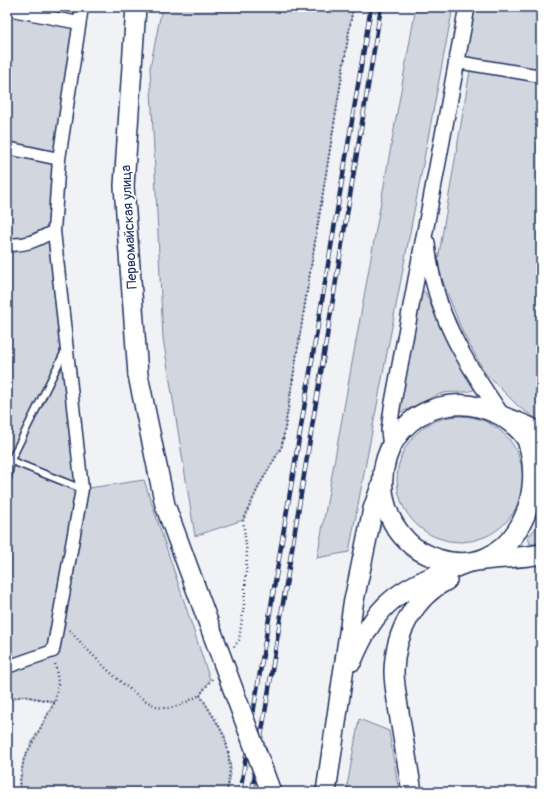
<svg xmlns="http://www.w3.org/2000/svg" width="548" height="799" viewBox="0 0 548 799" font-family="Pangolin,sans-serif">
<rect width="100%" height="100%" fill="#f1f2f5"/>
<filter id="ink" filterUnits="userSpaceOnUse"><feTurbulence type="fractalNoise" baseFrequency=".025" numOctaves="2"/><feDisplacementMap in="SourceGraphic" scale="8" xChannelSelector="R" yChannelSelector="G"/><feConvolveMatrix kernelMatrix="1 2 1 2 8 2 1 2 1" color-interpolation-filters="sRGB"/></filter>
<g filter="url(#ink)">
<path fill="#d2d6df" stroke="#76829e" d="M7 7H82L54 231 82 489 144 480 210 680 200 695 225 736 231 769 227 792H18L24 758 54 702 23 696 7 700Z
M162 7H353L282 446 260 484 243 520 195 536 163 338 150 68Z
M416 7H453L349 552 317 558Z
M467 7H541V76L457 62Z
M470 71 541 79V422L519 407 485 373 462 331 437 266Z
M422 290 425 292 447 343 475 389C467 394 454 391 444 393 429 397 416 407 401 412L398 409Z
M397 479a63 63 0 1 1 126 0a63 63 0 1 1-126 0Z
M541 522V544H530L528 537Z
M359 719 389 731 399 792H346Z"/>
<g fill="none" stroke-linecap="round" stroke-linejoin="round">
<defs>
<path id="service" d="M7 459 82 489
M7 483 11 460 65 351"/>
<path id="minor" d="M7 9 79 23
M457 62 541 76
M7 148 59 159
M7 244C25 247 39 239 54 231
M7 667 53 651 82 489 54 231 59 159 82 7"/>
<path id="tertiary" d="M427 243C434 315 463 358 503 417
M391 447 389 431 392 408 467 7"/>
<path id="primary" d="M136 7 124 186 138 375
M503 417C512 423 521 430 527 440 548 501 509 581 438 559 427 555 415 550 407 541 360 494 384 411 453 405 472 403 486 409 502 416 516 422 527 425 541 433
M352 661C372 612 393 591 442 573 452 569 461 564 471 562 494 557 518 559 541 554
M326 792 353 605 373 509 381 486
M412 792C408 768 404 744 400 719 398 704 394 687 394 671 395 633 414 597 447 580"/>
</defs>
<use href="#service" stroke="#1b2f5e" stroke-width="9"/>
<use href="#minor" stroke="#1b2f5e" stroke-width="15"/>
<use href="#tertiary" stroke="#1b2f5e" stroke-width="18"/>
<use href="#primary" stroke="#1b2f5e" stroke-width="22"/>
<path stroke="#1b2f5e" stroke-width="2.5" stroke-dasharray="1 3" stroke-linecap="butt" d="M69 630C86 648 141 709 166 708 178 708 190 700 200 695
M234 647 239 640 244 605 247 554 243 520 260 484 282 446 353 7
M212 679 200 695C223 732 235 746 227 792
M7 700 23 696 55 702
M18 792 24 758 55 702 58 682 55 663"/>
<use href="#service" stroke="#fff" stroke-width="6"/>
<use href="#minor" stroke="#fff" stroke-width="12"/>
<use href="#tertiary" stroke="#fff" stroke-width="15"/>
<use href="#primary" stroke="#fff" stroke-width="19"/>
<defs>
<path id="rail" d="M240 792 371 7
M252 792 381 7"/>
</defs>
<use href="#rail" stroke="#1b2f5e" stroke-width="4.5"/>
<use href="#rail" stroke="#fff" stroke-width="3" stroke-dasharray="9" stroke-linecap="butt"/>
<defs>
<path id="primary-bridge" d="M138 375 165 505 271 792"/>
</defs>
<use href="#primary-bridge" stroke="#1b2f5e" stroke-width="22" stroke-linecap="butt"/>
<use href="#primary-bridge" stroke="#fff" stroke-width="19"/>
</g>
</g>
<g text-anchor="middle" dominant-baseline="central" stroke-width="4" stroke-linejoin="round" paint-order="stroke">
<g font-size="14" fill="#1b2f5e" stroke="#fff">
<text transform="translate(129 227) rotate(-93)">Первомайская улица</text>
</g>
</g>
<rect width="548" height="799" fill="none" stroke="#fff" stroke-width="24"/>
<rect x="12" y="12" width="524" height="775" fill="none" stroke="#1b2f5e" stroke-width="1.5" filter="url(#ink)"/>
</svg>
